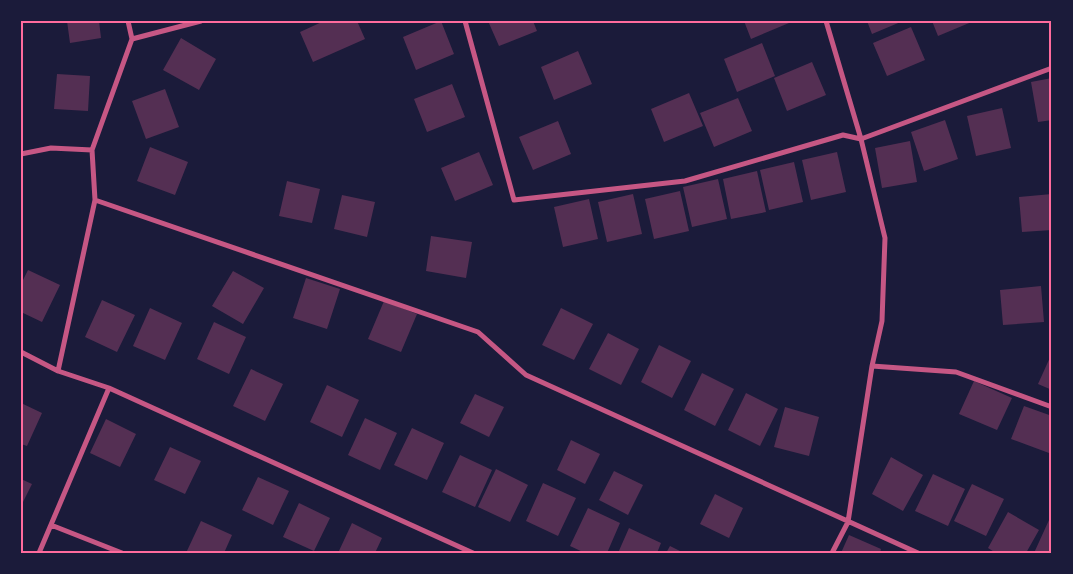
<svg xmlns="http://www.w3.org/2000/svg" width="1073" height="574" viewBox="0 0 1073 574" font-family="'Exo 2',sans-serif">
<rect width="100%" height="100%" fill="#1b1b3a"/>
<path fill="#542f53" d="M67 21H99L101 38 70 43Z
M324 21H357L365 39 313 62 300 32Z
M441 21 454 54 416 70 403 37Z
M488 21H533L537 31 499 46Z
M744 21H788L789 23 751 39Z
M867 21H903L872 34Z
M932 21H974L938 36Z
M911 27 925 60 887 76 873 43Z
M181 38 216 59 199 90 163 70Z
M762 43 775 76 737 92 724 59Z
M578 51 592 84 554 100 541 67Z
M812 62 826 95 787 111 774 78Z
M57 74 90 76 88 111 54 109Z
M1052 78V120L1038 122 1031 82Z
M452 84 465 117 427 132 414 99Z
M165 89 179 127 146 139 132 101Z
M689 93 703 126 664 142 651 109Z
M738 98 752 131 714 147 700 113Z
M1002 108 1011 148 976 156 967 116Z
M945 120 958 159 924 171 911 132Z
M558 121 571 154 533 170 519 137Z
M910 141 917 182 882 188 875 148Z
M150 147 188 162 175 195 137 181Z
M479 152 493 185 455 201 441 168Z
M837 152 846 192 811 200 802 160Z
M794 162 803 202 769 210 760 170Z
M757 171 766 212 731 219 723 179Z
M718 179 727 219 692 227 683 187Z
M287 181 320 189 312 223 279 216Z
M680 191 689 231 654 239 645 199Z
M633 194 642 234 607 242 598 202Z
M1052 194V230L1022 232 1019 197Z
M342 195 375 202 367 237 334 229Z
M589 199 598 239 563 247 554 207Z
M431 236 472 242 466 278 426 271Z
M28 270 60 285 42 322 21 312V284Z
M233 271 264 288 243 324 212 306Z
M306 278 340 289 327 329 293 318Z
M1041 286 1044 322 1003 325 1000 290Z
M102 300 135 315 117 352 85 337Z
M384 301 417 314 401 352 368 339Z
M150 308 182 323 165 360 133 346Z
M561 308 593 324 574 360 542 345Z
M214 322 246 337 229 374 197 359Z
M608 333 639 349 621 385 589 369Z
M659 345 691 361 672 398 641 382Z
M1052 353V390L1038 384Z
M251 369 283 384 265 421 233 406Z
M702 373 734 389 715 426 684 410Z
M974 381 1012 398 997 430 959 414Z
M327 385 359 400 342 437 310 422Z
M746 393 778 409 760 446 728 430Z
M475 394 504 407 489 437 460 423Z
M21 403 42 413 27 446 21 444Z
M1024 406 1052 416V447L1049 453 1011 439Z
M785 407 819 417 809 456 774 447Z
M365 418 397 433 380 470 348 455Z
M106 419 136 434 120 467 90 453Z
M412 428 444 443 427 480 394 465Z
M571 440 600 454 585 484 557 470Z
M170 447 201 461 185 494 154 480Z
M460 455 492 470 475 507 442 492Z
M891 457 923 475 903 511 872 494Z
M496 469 528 485 510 522 478 507Z
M614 471 643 485 628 515 599 500Z
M933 474 965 489 948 526 915 511Z
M258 477 289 491 273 525 242 510Z
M21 479 32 484 21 506Z
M543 483 576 498 558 536 526 521Z
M972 484 1004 499 986 536 954 521Z
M715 494 743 508 729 538 700 524Z
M299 503 330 518 314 551 283 537Z
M588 508 620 523 607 553H585L570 546Z
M1008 512 1039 530 1026 553H996L988 548Z
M1049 520 1052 522V553H1034Z
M201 521 232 535 224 553H186Z
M352 523 382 538 375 553H338Z
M629 528 661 543 657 553H618Z
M849 535 881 549 880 553H841Z
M670 546 684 553H666Z"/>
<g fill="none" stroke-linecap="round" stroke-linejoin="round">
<path stroke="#c65784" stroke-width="5" d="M128 21 132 39
M465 21 514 200 685 181 843 135 861 139 1052 68
M826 21 861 139 885 238 882 321 872 366 848 522 832 553
M132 39 92 150 95 200 478 332 526 375 918 553
M132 39 201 21
M21 154 51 148 92 150
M21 352 58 371 109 388 473 553
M872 366 956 372 1052 407
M58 371 95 200
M51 525 122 553
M39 553 109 388"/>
</g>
<rect width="1073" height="574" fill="none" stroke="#1b1b3a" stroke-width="45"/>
<rect x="22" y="22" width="1028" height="530" fill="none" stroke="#ff6b9d" stroke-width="2"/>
</svg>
